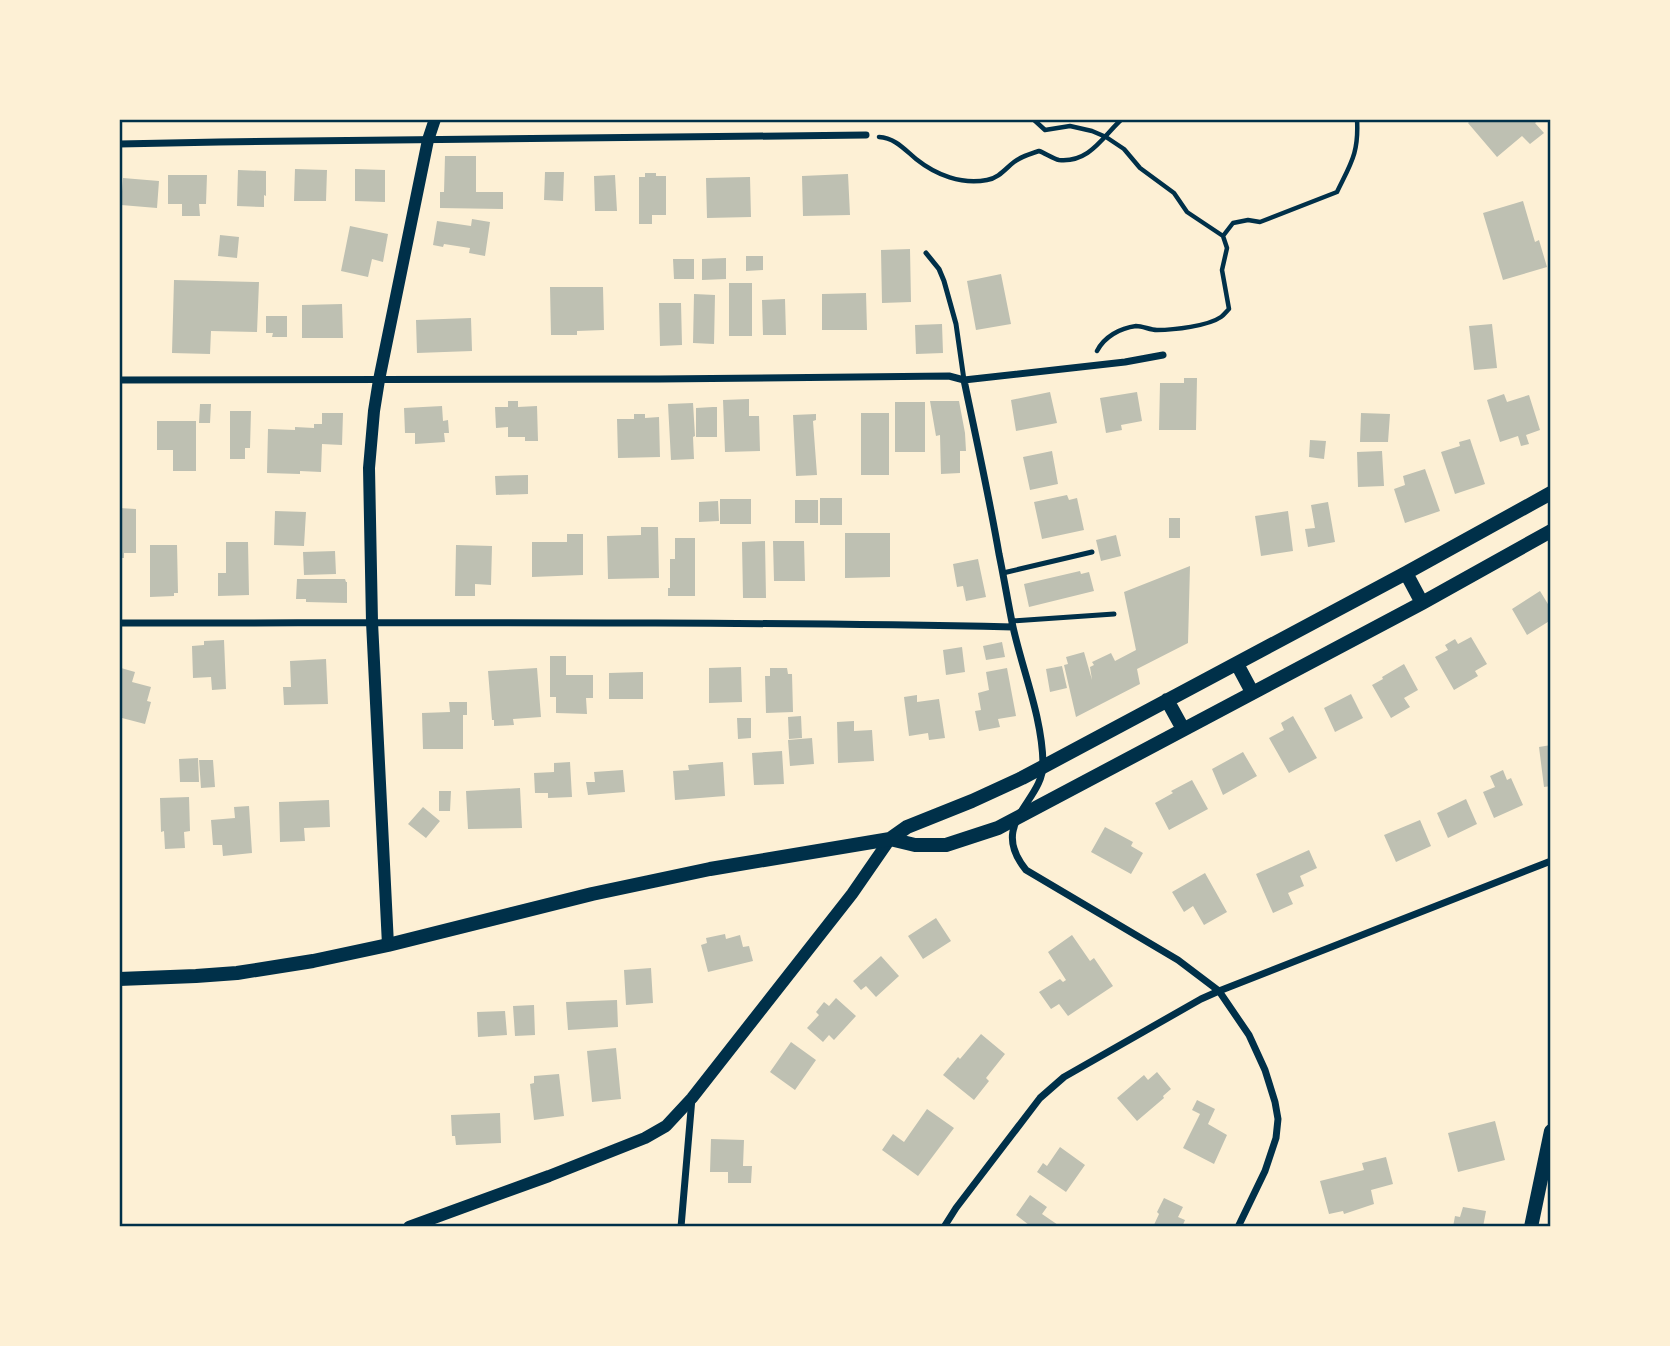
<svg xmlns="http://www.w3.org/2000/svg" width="1670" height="1346" viewBox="0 0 1670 1346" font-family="'Fira Sans Condensed',sans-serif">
<rect width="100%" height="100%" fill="#fdf0d5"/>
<path fill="#bec0b2" d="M1472 119H1541L1535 123 1544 133 1530 144 1522 136 1497 157 1468 123Z
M445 156H476V192H503V209L440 208V192H444Z
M295 169 327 170 326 201H294Z
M355 169 385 170V202L355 201Z
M238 170 266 171V196L264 195V207L237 206Z
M545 172H564L563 201 544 200Z
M645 173H656V176H666V215H652V224H639V177H645Z
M848 174 850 215 803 216 802 176Z
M168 175H207L206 204H199L200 216H182V204H168Z
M615 175 617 211H595L594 176Z
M750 177 751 217 707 218 706 178Z
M123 178 159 181 157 208 121 205Z
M1523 201 1535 242 1539 240 1547 267 1503 280 1483 213Z
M472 219 490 222 485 256 469 253 470 248 444 244 443 247 433 245 437 221 471 226Z
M350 226 388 234 383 262 372 259 368 277 341 271Z
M220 235 239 237 237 258 218 256Z
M910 249 911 302 882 303 881 250Z
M746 256H763V270L746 271Z
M726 258V279L702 280V259Z
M673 259H694V279H674Z
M1001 274 1011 324 976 330 967 281Z
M174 280 259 282 257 332 211 331 210 354 172 353Z
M729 283H752V336H729Z
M550 287H603L604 330 577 331V335H551Z
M866 293 867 330H822V294Z
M694 294 715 295 714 344 693 343Z
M785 299 786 335H763L762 300Z
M659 303H681L682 345 660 346Z
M342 304 343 338H302V305Z
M266 316H287V337H272L273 333H266Z
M471 318 472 351 417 353 416 320Z
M942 324 943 353 916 354 915 325Z
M1492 324 1497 368 1474 370 1469 326Z
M1184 378H1197L1196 430H1159L1160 383H1184Z
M1050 392 1057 423 1016 431 1011 400Z
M1137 392 1142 421 1121 425 1122 430 1106 433 1100 398Z
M1504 394 1507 402 1529 395 1540 430 1526 435 1529 444 1521 446 1518 436 1500 442 1487 400Z
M749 399V416H759L760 451 725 452 723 400Z
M508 401H518V407L537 406 538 441H525V437H508V427L496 428 495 407H508Z
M930 401H959L965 433 966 451H960V473L941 474 940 435 936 436Z
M895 402H925V452H895Z
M693 403 695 436 693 437 694 459 671 460 668 404Z
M200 404H211L210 423H199Z
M442 406 443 421 448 420 449 433H444L445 442 415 444V433H405L404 408Z
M713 407H717V437H696V408Z
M230 411H251L250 448H245V459H230Z
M322 413H343L342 445 322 444 321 472 300 471V474L267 473 268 429 295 430V427L314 428V424H322Z
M861 413H889V475H861Z
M1361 413 1390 414 1388 442H1360Z
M634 414H645V418L659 417 660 457 618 458 617 419H634Z
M816 414V420L813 421 817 475 796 476 793 415Z
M157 421H196V471H173V450H157Z
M1470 439 1485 484 1455 494 1441 452 1460 446 1459 442Z
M1310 440 1326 441 1324 459 1309 457Z
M1052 451 1058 484 1030 490 1023 457Z
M1382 451 1384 486 1358 487 1357 452Z
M1425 469 1440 511 1405 523 1394 489 1405 485 1403 476Z
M528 475V494L496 495 495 476Z
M1067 495 1069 500 1077 498 1084 530 1042 539 1034 502Z
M820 498H842V525H820Z
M720 499H751V524H720Z
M795 500H818V523H795Z
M718 501 719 521 699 522V502Z
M1328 502 1335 542 1308 547 1305 529 1315 528 1311 505Z
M119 508 136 509V553H124V558H119Z
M275 511 306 512 304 546 274 545Z
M1288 511 1293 551 1261 556 1255 516Z
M1169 518H1180V538H1169Z
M641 527H658L659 578 608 579 607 536 641 535Z
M845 533H890V577L845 578Z
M567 534H583V575L532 577V542H567Z
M1116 535 1121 556 1101 561 1096 540Z
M675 538H695V596H668V588H670V559H675Z
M765 541 766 598H743L742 542Z
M773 541H804L805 581H774Z
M226 542H248L249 595 218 596V573H226Z
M150 545H177L178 593H174V596L150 597Z
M456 545 492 546 491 585 475 584V596H455Z
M335 551 336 574 304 575 303 552Z
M978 559 986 597 966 601 963 586 957 587 953 564Z
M1190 566 1188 643 1137 669 1140 684 1076 717 1064 665 1068 664 1066 657 1084 652 1092 680 1090 667 1094 665 1092 662 1111 653 1115 661 1136 650 1124 592Z
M1080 571 1081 574 1089 572 1094 591 1029 607 1024 584Z
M297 579H345L346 582H347V603L306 602V599H296Z
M1540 591 1551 609V620L1527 635 1512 609Z
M1471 637 1487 664 1475 671 1478 676 1454 690 1435 657 1448 650 1445 645 1455 639 1458 644Z
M224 640 226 689 212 690 211 677 193 678 192 646 204 645V641Z
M1002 642 1005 657 986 660 983 646Z
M962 647 965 672 946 675 943 650Z
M550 656H566V675H593V698H586L587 714 556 713V697H550Z
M326 659 328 704 284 705 283 687H291L290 661Z
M1404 664 1418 690 1404 698 1410 707 1391 718 1372 685 1383 679 1382 677Z
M1062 666 1067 688 1050 692 1046 669Z
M741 667 742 702 709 703V668Z
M121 668 135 672 132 682 151 687 147 701 151 702 145 724 122 718 121 723H119V674Z
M537 668 541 717 513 719 514 725 494 726V720H492L488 671Z
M770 668H787L788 674H792L793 712 766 713 765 676H770Z
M1007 668 1016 716 998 719 1000 727 979 731 975 711 981 710 978 693 989 690 986 672Z
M643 672V699H609V673Z
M1351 694 1363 718 1335 732 1324 708Z
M917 695V702L939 699 945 738 929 740 928 733 909 736 904 697Z
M449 702H467V715H463V749H423L422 713 450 712Z
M801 716 802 738 789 739 788 717Z
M1293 716 1317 758 1289 773 1269 738 1284 730 1281 723Z
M737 718H751V738L738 739Z
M854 721V731L872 730 874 761 838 763 837 722Z
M812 738 814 764 790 766 788 740Z
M1551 745V786L1544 787 1539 747Z
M782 751 784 784 754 785 752 753Z
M1243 752 1257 776 1223 795 1212 769Z
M198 758 199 782H180L179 759Z
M199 760H213L215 787 201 788Z
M570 762 572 797 548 798V793H535L534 773 554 772V763Z
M723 762 725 796 675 800 673 771 689 770 688 765Z
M623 770 625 792 588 795 586 782H595L594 772Z
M1503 770 1507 780 1511 778 1523 805 1494 818 1483 792 1495 787 1490 776Z
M1192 780 1208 809 1169 830 1155 803 1173 793 1171 791Z
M520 788 522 828 468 829 466 791Z
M439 791H451L450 811H439Z
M189 797 190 831 184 832 185 848 165 849 164 831 161 832 160 798Z
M1466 799 1477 824 1448 838 1437 813Z
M329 800 330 827 304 828 305 841 280 842 279 802Z
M249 806 252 853 223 856 222 845H213L211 820 235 818 234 807Z
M423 807 440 821 426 838 408 824Z
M1420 820 1431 846 1396 862 1384 835Z
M1105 827 1133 842 1131 846 1143 853 1131 874 1091 852Z
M1309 850 1317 868 1300 876 1304 886 1288 893 1293 904 1273 913 1256 874Z
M1205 873 1227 912 1204 925 1193 906 1184 912 1172 892Z
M936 918 951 941 923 959 908 936Z
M725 934 726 939 740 935 743 947 749 946 753 961 708 972 701 945 707 943 706 938Z
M1072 935 1090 961 1094 958 1113 986 1068 1016 1059 1004 1051 1009 1039 992 1060 979 1063 982 1066 980 1048 952Z
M881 956 899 976 876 997 866 986 861 990 853 981Z
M651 968 653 1003 626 1005 624 970Z
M836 998 856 1016 834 1040 829 1035 823 1042 807 1028 819 1015 816 1012 824 1002 829 1006Z
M617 1000 618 1027 568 1030 566 1002Z
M534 1005 535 1035 515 1036 513 1006Z
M505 1011 507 1035 478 1037 477 1012Z
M981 1034 1005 1054 986 1078 989 1081 974 1100 943 1075 958 1057 960 1059Z
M791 1042 816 1060 795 1090 770 1072Z
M616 1048 621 1099 592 1102 587 1051Z
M1157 1072 1171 1089 1163 1096 1164 1098 1137 1121 1117 1098 1144 1075 1148 1080Z
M559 1074 564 1116 534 1120 530 1084 534 1083V1076Z
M1197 1100 1215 1109 1208 1124 1227 1135 1214 1164 1183 1148 1200 1114 1192 1110Z
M927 1109 954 1128 918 1176 882 1150 893 1134 904 1142Z
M500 1113 501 1143 456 1145 455 1136H452L451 1115Z
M1495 1121 1505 1160 1458 1172 1448 1133Z
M711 1139 744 1140 743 1166H752L751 1183H728V1172H710Z
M1060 1147 1085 1165 1066 1192 1037 1172 1043 1163 1047 1166Z
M1386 1157 1393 1184 1371 1190 1374 1204 1344 1214 1343 1211 1329 1214 1320 1181 1364 1170 1362 1163Z
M1030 1195 1047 1207 1042 1214 1061 1227H1028L1029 1225 1016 1215Z
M1164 1198 1183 1207 1178 1217 1185 1220 1182 1227H1153L1159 1214 1157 1212Z
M1463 1207 1486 1211 1483 1227H1453L1455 1216 1460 1217Z"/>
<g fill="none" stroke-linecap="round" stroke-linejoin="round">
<path stroke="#003049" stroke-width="4.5" d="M1033 119 1045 130 1070 126 1092 131 1106 137 1124 149 1140 168 1174 193 1187 212 1223 236 1227 248 1222 270 1229 309C1226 312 1224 315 1221 317 1208 326 1174 330 1157 330 1150 330 1143 326 1136 326 1120 328 1104 337 1097 351
M879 137C895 138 904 149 916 159 936 175 962 185 987 180 999 178 1006 168 1014 162 1022 156 1030 154 1039 151 1045 153 1053 159 1059 160 1090 163 1103 136 1122 119
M1223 236 1233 223 1248 220 1260 222 1337 192C1351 163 1359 153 1357 119"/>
<path stroke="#003049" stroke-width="5" d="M926 253 939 269 944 281 956 324 964 380
M1003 573 1092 552
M1012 621 1114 614"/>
<path stroke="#003049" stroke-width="7" d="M119 144 219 142 866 135
M119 380 659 379 949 376 964 380 1125 362 1163 355
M964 380C976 438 989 496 999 554 1004 578 1008 603 1013 627 1023 672 1042 717 1043 763 1044 802 987 822 1026 870L1178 960 1219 991 1249 1035 1265 1070 1275 1102 1278 1119 1276 1138 1265 1171 1238 1227
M119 623C417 623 715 621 1013 627
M681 1227 692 1098
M944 1227 956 1208 1040 1098 1064 1077 1201 999 1219 991 1551 861"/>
<path stroke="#003049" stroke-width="12" d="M388 945 372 622 369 468 374 411 379 380 428 140 435 119
M409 1227 549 1176 645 1138 666 1126 692 1098 852 894 890 839"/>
<path stroke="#003049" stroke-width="14" d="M1406 573 1422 603
M1237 664 1252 692
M1167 700 1183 729
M890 839 907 827 972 801 1022 778 1406 573 1551 493
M119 979 196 976 237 973 313 961 388 945 592 894 710 869 890 839 915 845H946L998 828 1422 603 1551 531
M1531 1227 1551 1131"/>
</g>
<rect width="1670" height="1346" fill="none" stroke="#fdf0d5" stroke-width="242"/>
<rect x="121" y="121" width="1428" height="1104" fill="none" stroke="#003049" stroke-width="2.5"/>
</svg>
